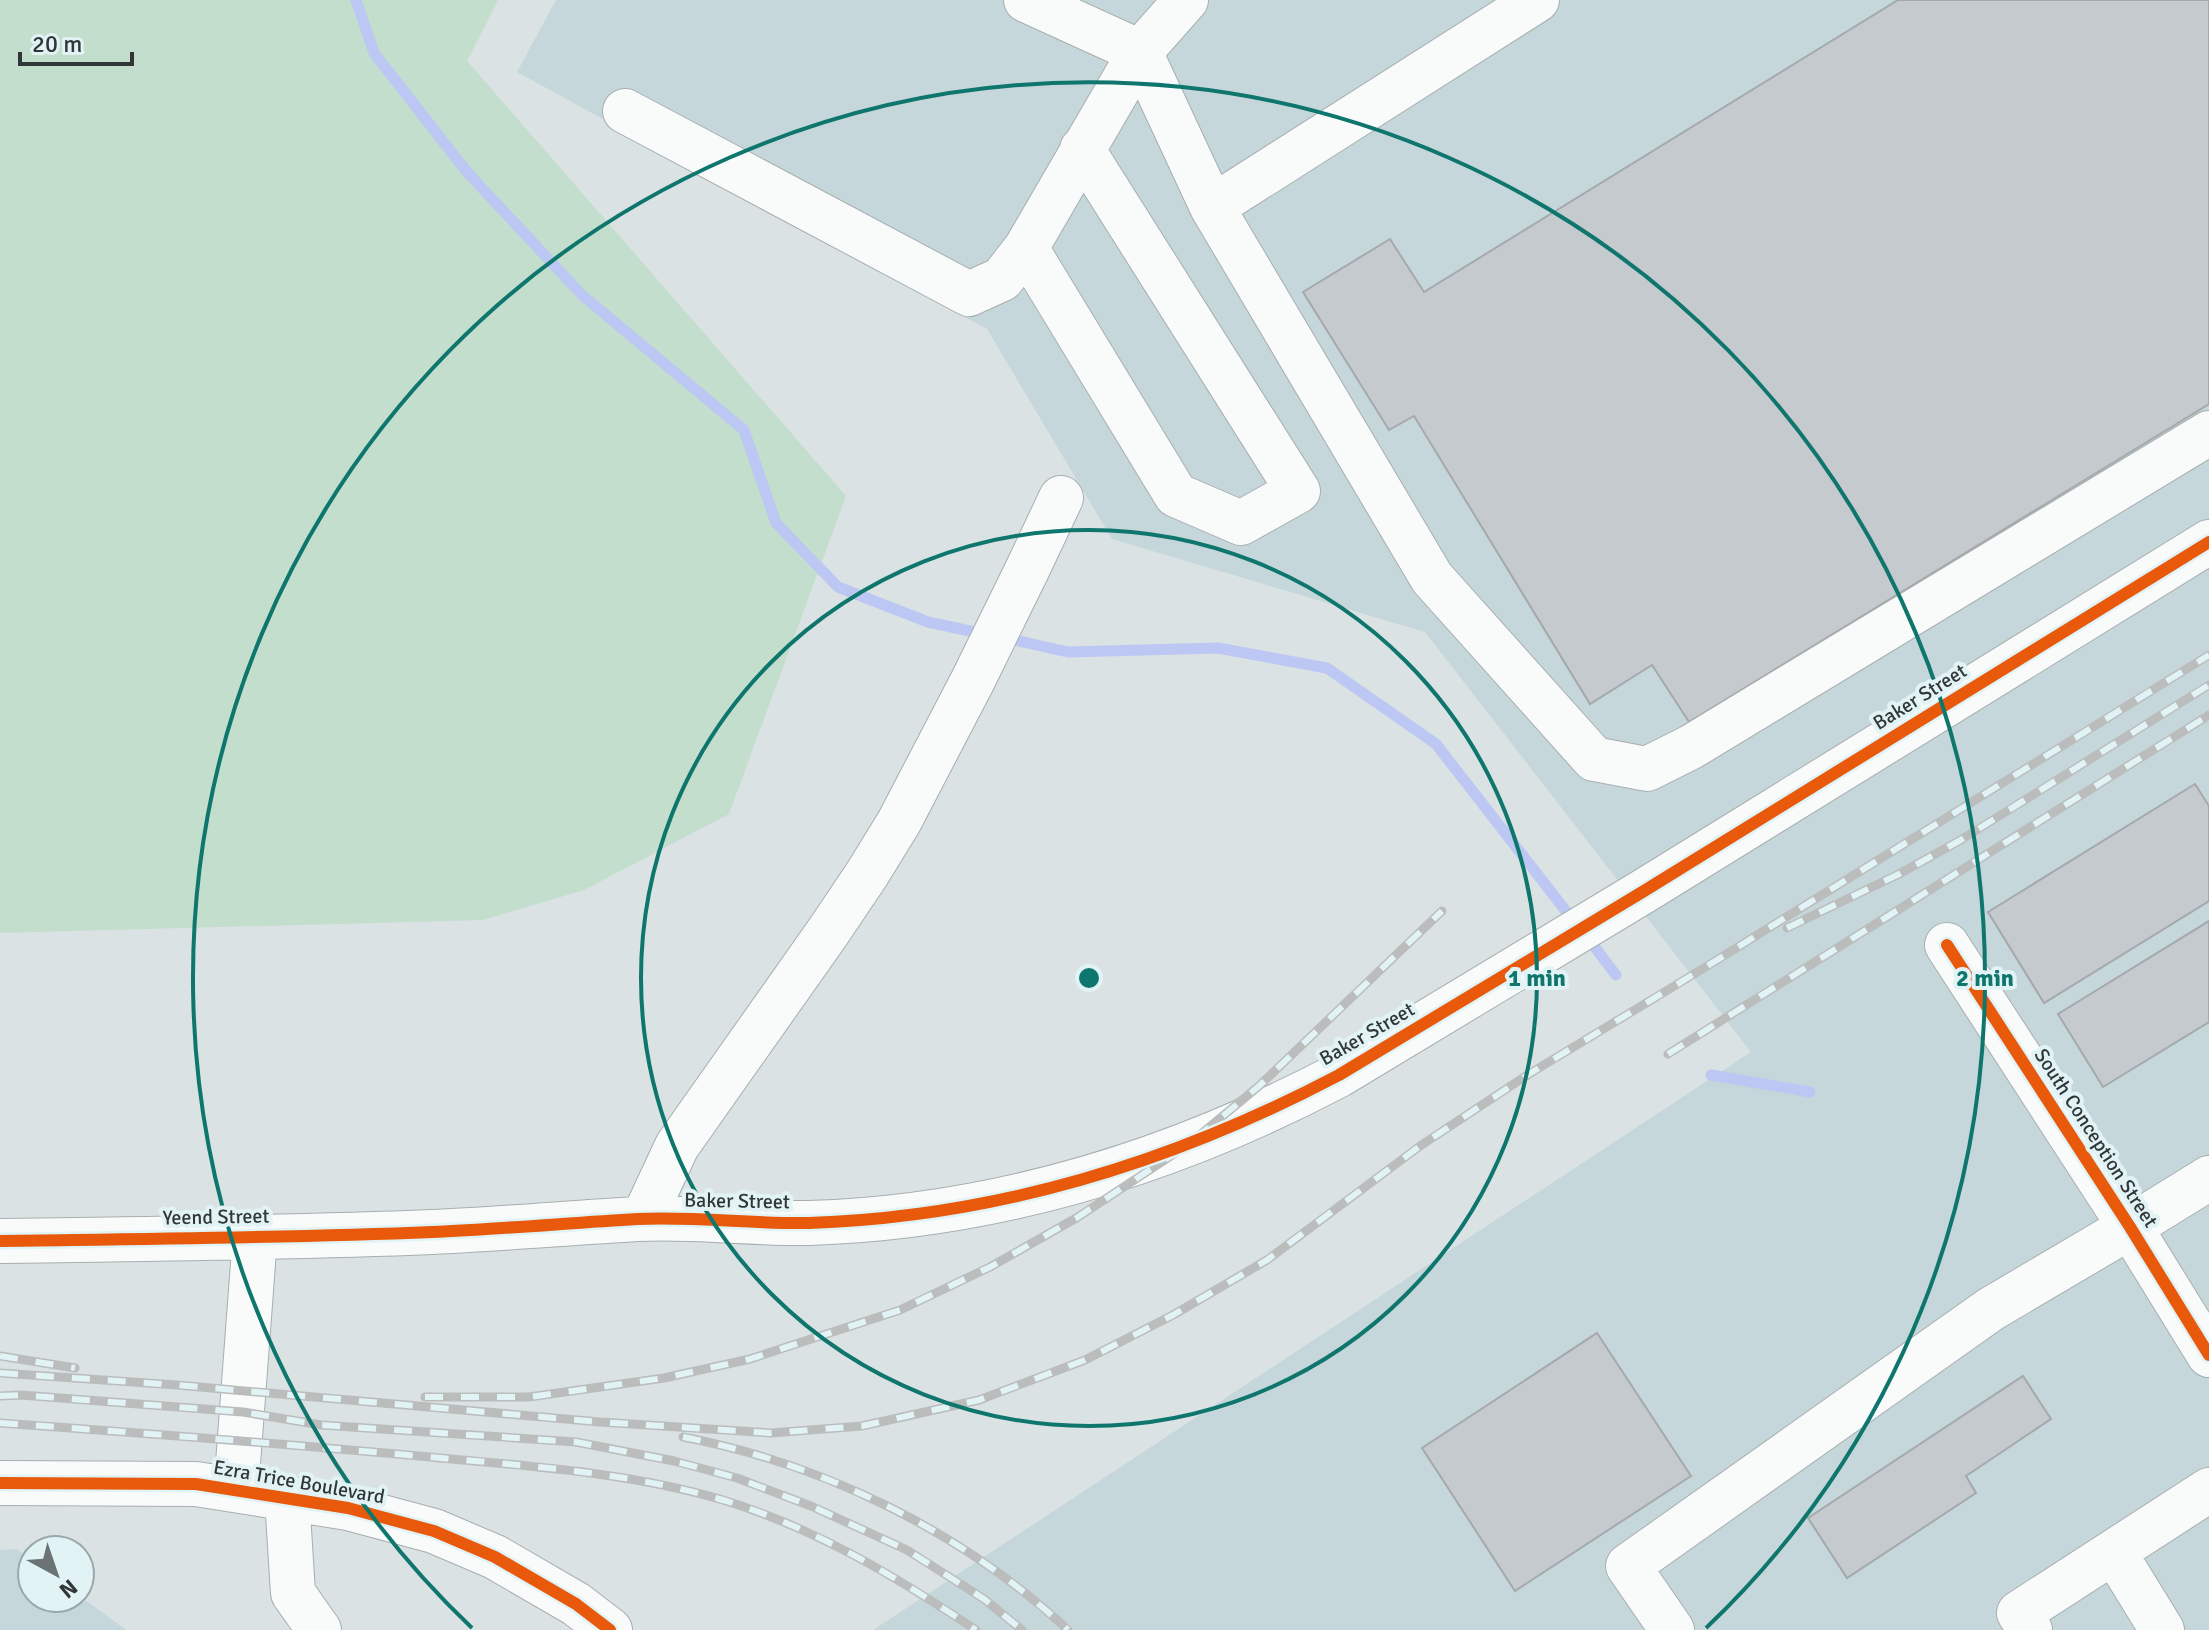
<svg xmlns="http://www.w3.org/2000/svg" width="2209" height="1630" viewBox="0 0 2209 1630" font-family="Signika,sans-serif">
<rect width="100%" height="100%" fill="#dae2e4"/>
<path fill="#c6d7db" d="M556 0H2209V1630H873L1751 1052 1425 632 1112 539 987 329 517 72Z
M17 1549 32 1560V1598H80V1596L126 1630H0V1550Z"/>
<path fill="#c3decc" d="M0 0H498L467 61 846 496 729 814 584 890 483 920 0 933Z"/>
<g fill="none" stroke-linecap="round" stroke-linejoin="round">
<path stroke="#bdc7f3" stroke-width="11" d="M356 0 374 53 467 172 582 295 744 430 776 523 838 587 928 622 984 634
M1005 638 1068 652 1218 648 1327 668 1436 744 1576 924
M1587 937 1616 975
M1711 1075 1810 1092"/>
</g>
<path fill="#c4cacd" stroke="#a4a9ab" stroke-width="2" d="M1898 0H2209V404L1689 722 1652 665 1590 704 1414 416 1389 430 1303 292 1390 239 1424 292Z
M2195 784 2209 806V901L2044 1003 1988 912Z
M2209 921V1022L2103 1087 2058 1014Z
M1597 1333 1691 1476 1515 1591 1422 1448Z
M2023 1376 2051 1419 1966 1476 1976 1493 1847 1578 1808 1518Z"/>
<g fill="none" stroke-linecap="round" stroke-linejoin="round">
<defs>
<path id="minor" d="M1026 0 1140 52 1026 248 1176 495 1241 523 1298 491 1082 149
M1186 0 1140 52 1212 207 1432 578 1594 759 1647 769 1691 747 2209 433
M625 111 969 294 1002 279 1026 248
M1212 207 1537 0
M1947 945 2130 1227 2209 1355
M643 1219 677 1146 828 932 867 874 899 822 973 680 1027 570 1061 498
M0 1241C144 1239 288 1238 432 1232 500 1229 569 1223 637 1219 694 1216 752 1224 809 1223 996 1217 1174 1162 1339 1075L1644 891 2209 542
M0 1483 196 1484 348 1508 434 1531 495 1557 576 1604 610 1630
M236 1490 255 1237
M287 1498 293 1593 319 1630
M2114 1552 2162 1630
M1672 1630 1628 1566 1991 1309 2130 1227 2209 1178
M2030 1630 2019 1613 2209 1490"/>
</defs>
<use href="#minor" stroke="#a7aeaf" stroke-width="46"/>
<use href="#minor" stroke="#f9fbfb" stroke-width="44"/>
<defs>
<path id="rail" d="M1787 928 1899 874 1959 841 2209 685
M1668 1054 2209 715
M0 1356 75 1368
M0 1373 177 1385 600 1422 771 1433 862 1426 979 1400 1085 1360 1173 1315 1267 1260 1420 1146 1529 1074 1704 968 2209 655
M0 1396 21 1395 243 1412 321 1425 576 1442 674 1461 737 1478 811 1506 907 1550 984 1599 1022 1630
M425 1397H529L664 1378 750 1359 900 1310 990 1267 1078 1217 1189 1144 1259 1086 1442 911
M0 1423C143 1433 286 1444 430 1457 527 1466 629 1472 723 1500 815 1528 897 1577 976 1630
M683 1437C824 1464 963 1532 1068 1630"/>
</defs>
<use href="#rail" stroke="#bbbdbd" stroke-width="9"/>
<use href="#rail" stroke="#e2f3f6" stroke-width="6" stroke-dasharray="18" stroke-linecap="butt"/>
<defs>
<path id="cycleway" d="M1947 945 2130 1227 2209 1355
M0 1241C144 1239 288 1238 432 1232 500 1229 569 1223 637 1219 694 1216 752 1224 809 1223 996 1217 1174 1162 1339 1075L1644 891 2209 542
M0 1483 196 1484 348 1508 434 1531 495 1557 576 1604 610 1630"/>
</defs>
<use href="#cycleway" stroke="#e2f3f6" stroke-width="17"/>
<use href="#cycleway" stroke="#e8590c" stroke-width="12"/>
</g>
<g fill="none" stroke="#0f766e" stroke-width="4">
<circle cx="1089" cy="978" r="448"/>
<path d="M472 1628A896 896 0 1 1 1706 1628"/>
</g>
<g text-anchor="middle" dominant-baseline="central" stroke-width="8" stroke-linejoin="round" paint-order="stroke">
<g font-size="20" fill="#313738" stroke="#e2f3f6">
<text transform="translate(1920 697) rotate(-32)">Baker Street</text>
<text transform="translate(1367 1034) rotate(-30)">Baker Street</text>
<text transform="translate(2096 1138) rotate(57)">South Conception Street</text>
<text transform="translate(737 1201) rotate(1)">Baker Street</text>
<text transform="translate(216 1217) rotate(-1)">Yeend Street</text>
<text transform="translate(299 1482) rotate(10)">Ezra Trice Boulevard</text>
</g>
</g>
<circle cx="1089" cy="978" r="12" fill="#0f766e" stroke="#e2f3f6" stroke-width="4"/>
<g font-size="24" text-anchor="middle" font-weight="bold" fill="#0f766e" stroke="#e2f3f6" stroke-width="8" stroke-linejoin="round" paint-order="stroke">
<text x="1537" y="986">1 min</text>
<text x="1985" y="986">2 min</text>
</g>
<g transform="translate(56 1574) rotate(140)"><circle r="38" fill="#e2f3f6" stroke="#9ba8aa" stroke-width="2"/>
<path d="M0-6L14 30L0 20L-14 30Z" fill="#6c7374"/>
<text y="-12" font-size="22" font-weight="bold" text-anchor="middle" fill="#313738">N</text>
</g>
<path d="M20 52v12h112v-12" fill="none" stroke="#313738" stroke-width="4"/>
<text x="32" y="52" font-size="24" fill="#313738" stroke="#e2f3f6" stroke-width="6" paint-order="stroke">20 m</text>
</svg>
